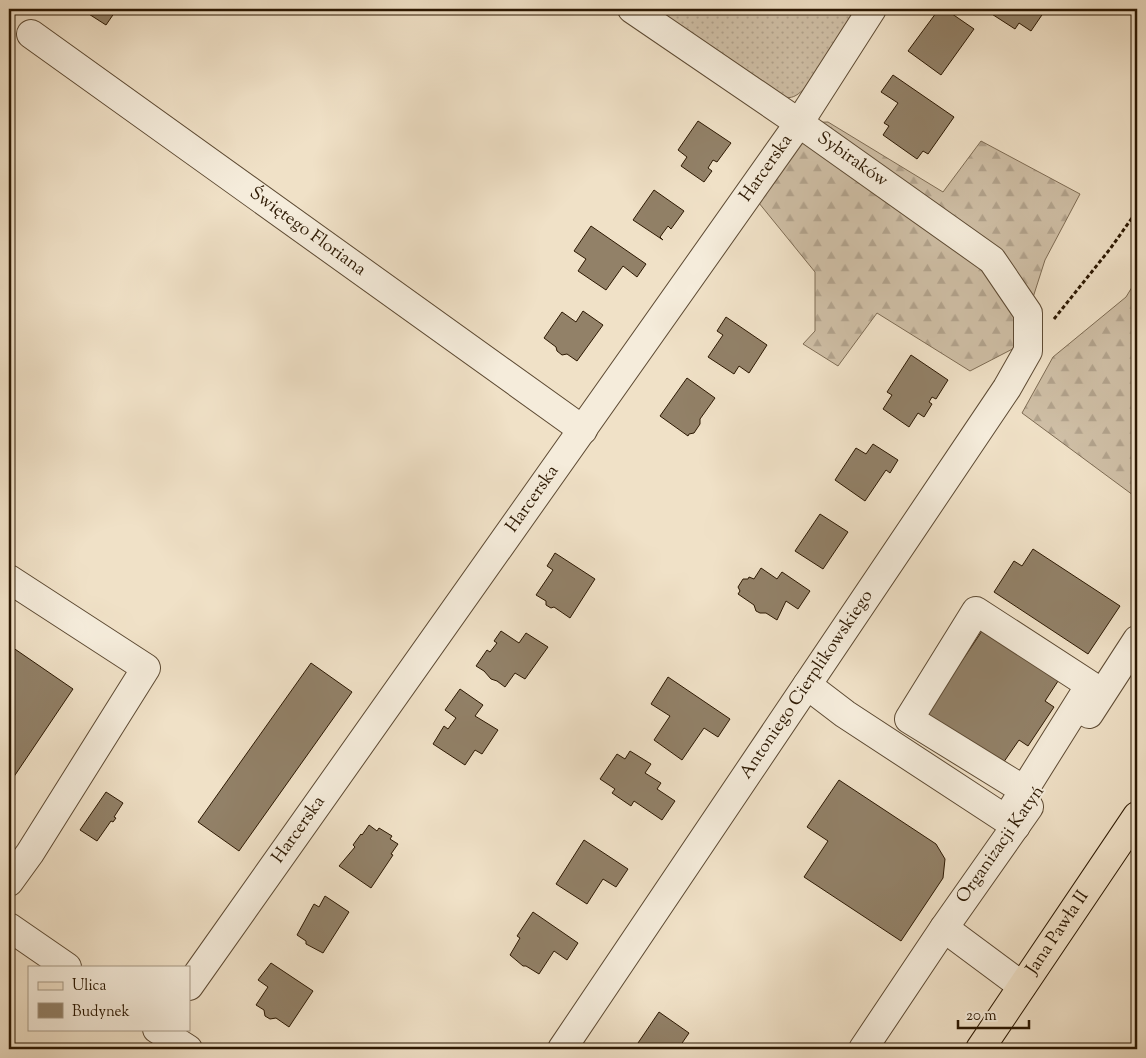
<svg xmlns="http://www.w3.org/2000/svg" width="1146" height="1058" viewBox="0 0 1146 1058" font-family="'Sorts Mill Goudy',serif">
<defs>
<pattern id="grass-dots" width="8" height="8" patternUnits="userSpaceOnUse" patternTransform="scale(1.25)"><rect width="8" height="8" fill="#cfbfa6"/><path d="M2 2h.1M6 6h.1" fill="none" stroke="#b2a38d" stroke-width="1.8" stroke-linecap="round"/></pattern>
<pattern id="forest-firs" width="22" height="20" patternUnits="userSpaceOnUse" patternTransform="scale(1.25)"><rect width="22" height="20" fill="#cfbfa6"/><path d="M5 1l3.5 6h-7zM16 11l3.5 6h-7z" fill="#b2a38d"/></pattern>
</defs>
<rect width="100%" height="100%" fill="#f0e1c7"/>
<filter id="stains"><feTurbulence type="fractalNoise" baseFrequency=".004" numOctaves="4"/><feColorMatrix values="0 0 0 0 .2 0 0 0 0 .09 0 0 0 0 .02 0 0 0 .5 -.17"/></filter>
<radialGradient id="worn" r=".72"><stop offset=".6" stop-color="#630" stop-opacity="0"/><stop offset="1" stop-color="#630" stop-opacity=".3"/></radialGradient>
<path fill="url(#grass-dots)" stroke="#7e6c54" d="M653 9H860L803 90C796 96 792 99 783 97Z"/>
<path fill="url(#forest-firs)" stroke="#7e6c54" d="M828 122 943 192 981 141 1080 194 1045 260 1028 313V341L970 371 877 313 838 366 803 344 815 331V272L750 192 799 123Z
M1137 279V498L1022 413 1053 357 1126 297Z"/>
<path fill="#928168" stroke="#2c1802" d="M81 9H117L106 25Z
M939 9H945L974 29 941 75 908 51Z
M984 9H1046L1031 31 1019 23 1015 29Z
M893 75 954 117 928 154 923 151 917 159 883 135 889 126 884 123 898 103 881 92Z
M698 121 731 143 717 162 713 160 708 168 712 171 704 182 681 166 687 157 678 150Z
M654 190 684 211 671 229 668 226 660 237 663 240 633 220Z
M591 226 646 264 637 277 623 266 606 290 578 271 586 259 574 251Z
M583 311 603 325 577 361 567 354 562 355 557 351 556 347 544 338 562 312 576 322Z
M726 317 767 345 749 373 739 366 734 374 708 357 723 335 717 331Z
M911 355 948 380 936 399 932 397 929 402 932 404 924 417 918 413 909 427 883 409 892 395 887 392Z
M687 378 715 398 700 419V424L694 433 689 434 688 436 660 416Z
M873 444 898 460 890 473 886 470 865 501 835 480 856 448 866 454Z
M820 514 848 532 823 569 795 551Z
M1033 549 1120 606 1088 654 994 592 1014 561 1022 566Z
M555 553 595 579 570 618 554 607 551 608 546 605V601L536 595 553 570 547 566Z
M761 568 777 579 782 572 810 591 798 609 786 601 777 620 766 613H760L756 611 754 605 738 594 740 591 738 587 743 579H748L749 577 754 579Z
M986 625 1062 675 1045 701 1054 707 1028 746 1019 740 1001 766 925 716Z
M501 631 519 643 526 633 548 647 525 679 515 673 505 687 497 681 491 679 484 671 476 666 487 650 490 652 497 643 494 641Z
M9 645 73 689 9 784Z
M311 663 352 692 239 851 198 822Z
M668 677 730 719 718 737 704 728 682 760 654 740 670 716 651 704Z
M460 689 483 705 475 716 498 730 482 754 475 750 465 765 433 744 444 726 448 729 456 718 445 710Z
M630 751 651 764 645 773 661 783 657 789 675 801 662 820 634 801 631 806 612 793 615 789 600 779 617 754 625 759Z
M839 780 936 844 945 859 943 878 901 941 804 877 828 841 807 827Z
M106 792 123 803 114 817 116 818 113 822 111 821 97 841 80 830Z
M369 825 377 831 379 828 392 836 390 839 398 844 391 854 393 855 371 888 339 866 355 847 353 845 361 834 362 835Z
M584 840 628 869 616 887 603 879 587 904 556 884Z
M325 896 349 912 323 953 306 944V941L297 935 314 904 319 907Z
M533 912 578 943 567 960 554 951 539 974 526 966H523L510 955 520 938 517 936Z
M271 963 313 991 289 1027 276 1018 270 1019 265 1016 264 1010 256 1005 268 987 258 980Z
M659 1012 689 1033 678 1049H638L641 1045 638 1043Z"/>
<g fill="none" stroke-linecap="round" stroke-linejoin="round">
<defs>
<g id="minor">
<path id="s1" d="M31 34 583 430"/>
<path d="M9 579 146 668 30 853 9 882"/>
<path d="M807 685 845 714 1016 826"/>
<path d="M1089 714 1137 640"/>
<path d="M1006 819 1090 685 976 611 909 719 1024 790"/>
<path d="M9 927 67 967"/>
<path d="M944 928 1022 986"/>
<path id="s2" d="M189 986 799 123 872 9"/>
<path d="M157 1029 188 1049"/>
<path id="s3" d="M562 1049 1007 388 1028 351V313L992 260 799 123 632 9"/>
<path d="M863 1049 944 928 1029 807"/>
</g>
<g id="major">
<path id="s4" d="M980 1049 1137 816"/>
</g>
</defs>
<use href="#minor" stroke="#5d4a33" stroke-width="30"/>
<use href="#major" stroke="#2c1802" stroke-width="30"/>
<path stroke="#2c1802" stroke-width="3" stroke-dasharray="4 2.5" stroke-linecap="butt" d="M1054 319 1110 249 1137 211"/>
<use href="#minor" stroke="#f5ecdb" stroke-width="28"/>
<use href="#major" stroke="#f0e1c7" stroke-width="28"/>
</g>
<g text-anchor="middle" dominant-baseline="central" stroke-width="4" stroke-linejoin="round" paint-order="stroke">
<g font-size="18" fill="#2c1802" stroke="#f5ecdb">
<text transform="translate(852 160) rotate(35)">Sybiraków</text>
<text stroke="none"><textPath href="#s2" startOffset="1001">Harcerska</textPath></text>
<text stroke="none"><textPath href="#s1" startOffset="340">Świętego Floriana</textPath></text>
<text stroke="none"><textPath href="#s2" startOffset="596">Harcerska</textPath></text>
<text stroke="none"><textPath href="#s3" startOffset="439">Antoniego Cierplikowskiego</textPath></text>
<text stroke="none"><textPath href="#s2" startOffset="191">Harcerska</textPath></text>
<text transform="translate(1001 845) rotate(-55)">Organizacji Katyń</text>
<text stroke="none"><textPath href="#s4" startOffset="140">Jana Pawła II</textPath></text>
</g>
</g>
<rect width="1146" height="1058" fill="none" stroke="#f0e1c7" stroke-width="30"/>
<rect x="10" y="10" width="1126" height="1038" fill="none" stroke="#2c1802" stroke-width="2.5"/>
<rect x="15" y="15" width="1116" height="1028" fill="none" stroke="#2c1802"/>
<rect x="28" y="966" width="162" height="65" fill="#f5ecdb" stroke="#a59784"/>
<rect x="38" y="982" width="25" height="8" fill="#f0e1c7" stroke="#a59784"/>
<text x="72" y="990" font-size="15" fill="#2c1802">Ulica</text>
<rect x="38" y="1003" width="25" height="15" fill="#928168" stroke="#a59784"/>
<text x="72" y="1016" font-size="15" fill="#2c1802">Budynek</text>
<path d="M958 1020v8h71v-8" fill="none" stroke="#2c1802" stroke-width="2.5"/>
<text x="966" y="1020" font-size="15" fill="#2c1802" stroke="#f5ecdb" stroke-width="4" paint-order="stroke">20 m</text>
<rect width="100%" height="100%" filter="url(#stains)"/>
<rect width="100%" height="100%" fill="url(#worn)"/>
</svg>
